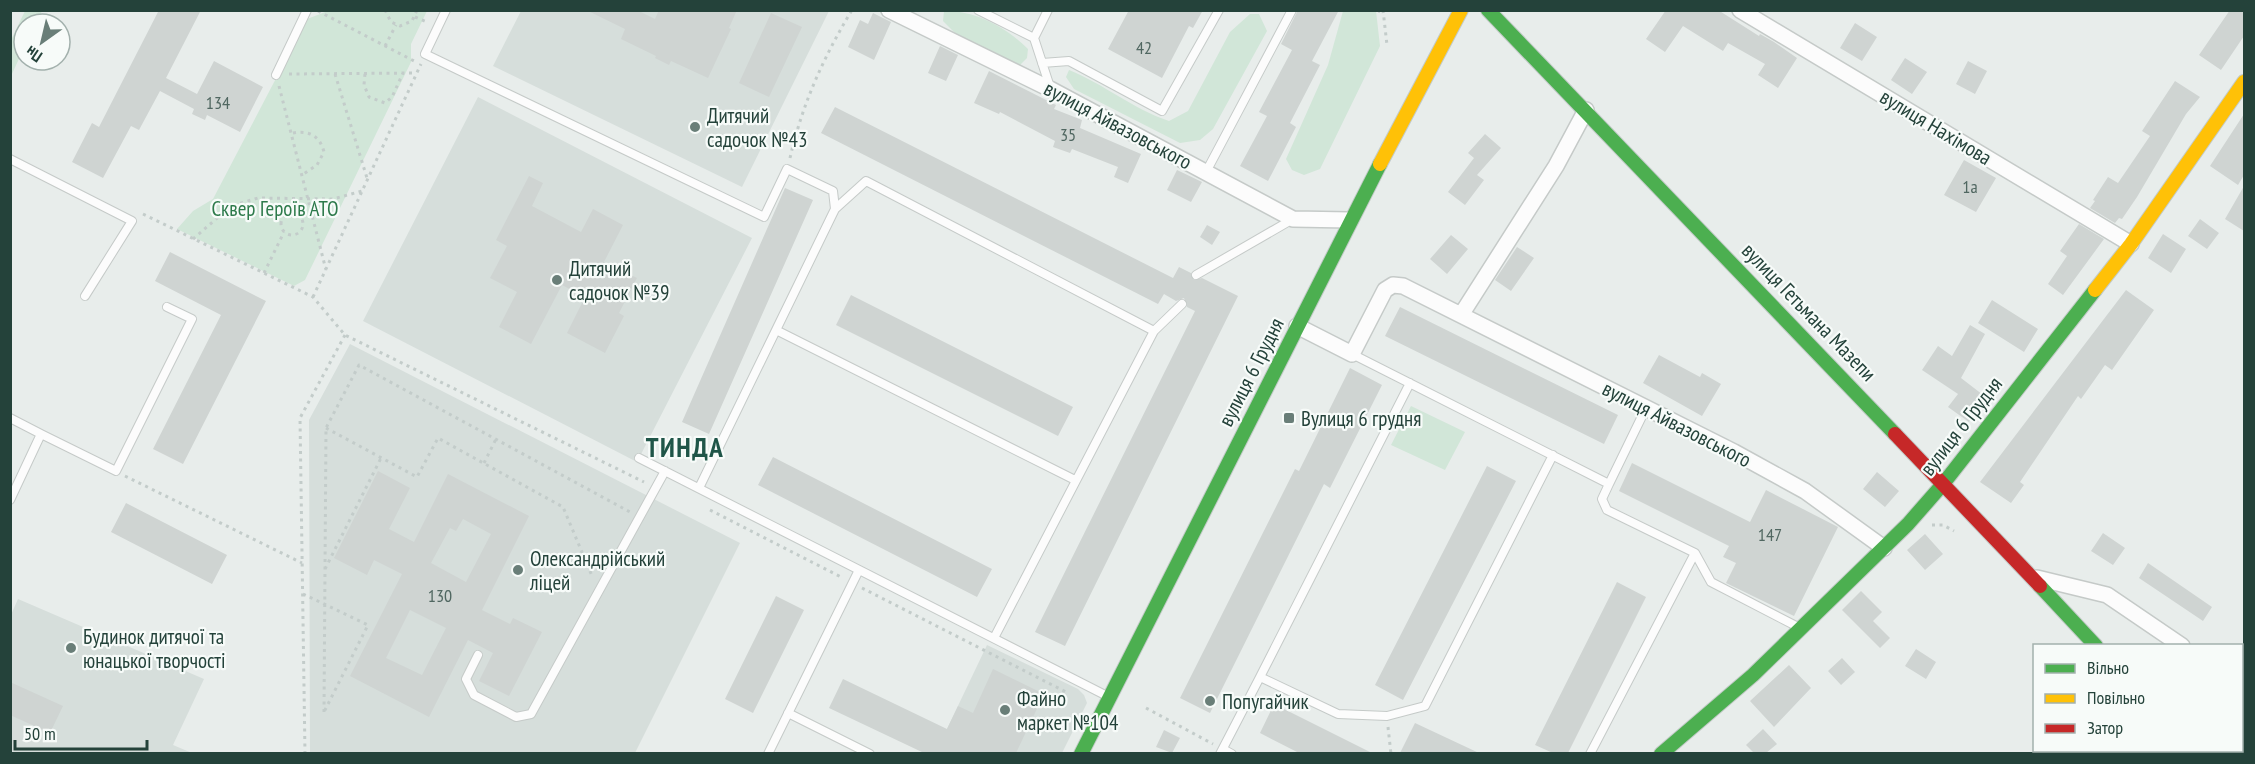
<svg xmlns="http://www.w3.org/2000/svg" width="2255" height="764" viewBox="0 0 2255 764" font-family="'PT Sans Narrow',sans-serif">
<rect width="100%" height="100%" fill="#e8edeb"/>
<path fill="#d6dedb" d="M521 11H829L742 187 493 66Z
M478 97 752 238 637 462 363 321Z
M350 344 740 543 635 753H310L309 420Z
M18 599 204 679 173 745 192 753 11 754 10 617Z
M987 645 1078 689 1084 695 1087 703 1062 753 935 754Z"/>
<path fill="#d1e6d8" d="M25 11H42L36 24H24V48L11 76V40Z
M328 11H427L411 44V62L305 280 294 286 177 229 193 211 213 199 307 19Z
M944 11C975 10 1006 27 1028 49L1027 58 1020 65 955 33 943 21Z
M1343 11H1376L1380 46 1320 169 1304 175 1292 170 1286 159 1328 65Z
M1250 14H1259L1267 31 1213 129 1200 140 1180 143 1074 89 1066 77 1069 70C1104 84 1133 109 1169 121L1188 111 1230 32Z
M1411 406 1465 432 1445 470 1391 445Z"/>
<path fill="#cfd4d2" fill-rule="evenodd" d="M159 10H201L166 78 197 94 214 61 263 87 240 132 207 115 205 120 192 114 194 109 160 91 139 130 131 126 103 178 72 162 92 123 99 127Z
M586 10H637L655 19 659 10H737L729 28 731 29 708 78 671 61 669 65 655 58 656 56 621 39 625 29Z
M1129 10H1203L1193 28 1189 26 1162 78 1108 49Z
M1298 10H1339L1312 61 1320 65 1290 123 1296 127 1268 181 1240 166 1267 116 1259 112 1292 50 1281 44Z
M1666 10H1718L1759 36 1760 34 1774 42 1797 58 1778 88 1758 75 1765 64 1728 43 1723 51 1683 26 1665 52 1646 39Z
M2230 10H2244V36L2221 70 2199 55Z
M771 13 802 27 769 97 739 83Z
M873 13 891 22 874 60 848 47 860 20 868 24Z
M1855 23 1877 37 1862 61 1840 48Z
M940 46 958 55 946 81 928 73Z
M1905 58 1927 72 1912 94 1891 80Z
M1968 61 1987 71 1975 94 1956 84Z
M989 71 1056 105 1054 109 1082 120 1080 128 1141 154 1128 183 1114 177 1118 167 1072 149 1070 153 1053 147 1055 141 1000 112 999 114 974 103Z
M2175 81 2200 97 2186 114 2137 197 2122 219 2119 218 2115 223 2090 208 2095 201 2093 200 2108 177 2118 183 2150 136 2142 131Z
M835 107 1173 278 1179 267 1191 273 1194 280 1202 278 1238 296 1065 646 1035 632 1195 311 1187 307 1184 298 1176 301 1164 294 1158 304 821 133Z
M2244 114V175L2238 185 2210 166Z
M1485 134 1501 148 1477 175 1484 180 1465 205 1448 192 1474 158 1468 153Z
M1964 160 1996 178 1976 212 1944 195Z
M1177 170 1202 182 1191 202 1167 190Z
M529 176 543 183 532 206 581 232 593 209 623 225 604 262 637 278 619 313 624 316 605 353 567 333 585 297 562 285 531 344 499 327 517 292 490 278 507 246 496 240Z
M2244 186V231L2225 219Z
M785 188 813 200 709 434 682 422Z
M2200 219 2219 233 2207 249 2188 236Z
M2079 224 2104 239 2063 295 2048 284 2067 256 2060 251Z
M1207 225 1220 232 1212 245 1200 237Z
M2163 234 2186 249 2171 273 2148 258Z
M1451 235 1468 249 1447 274 1430 259Z
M1517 247 1534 258 1511 291 1495 280Z
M170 252 266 301 183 464 153 449 221 315 155 281Z
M2126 290 2154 310 2112 370 2105 365 2081 399 2078 396 2020 482 2024 485 2011 503 1980 482Z
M851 295 1073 407 1058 436 836 325Z
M1992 300 2038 329 2024 352 1978 323Z
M1400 307 1618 415 1604 444 1385 336Z
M1970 325 1985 334 1961 378 1987 398 1969 422 1948 407 1958 394 1922 370 1938 346 1952 356Z
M1659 355 1700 377 1702 373 1721 384 1702 416 1643 383Z
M1350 368 1382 385 1330 488 1324 484 1210 713 1180 698 1295 469 1299 471Z
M773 457 992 569 977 597 758 485Z
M1632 463 1750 522 1766 490 1838 527 1794 616 1726 583 1736 563 1723 557 1729 546 1619 491Z
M1487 466 1516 481 1403 700 1375 685Z
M378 471 410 488 389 529 414 542 448 474 529 516 482 610 510 624 513 618 542 632 509 696 479 681 493 653 468 640 429 717 350 676 402 574 374 560 367 575 334 558ZM463 519 491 534 466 582 431 563 450 528 456 531ZM410 610 446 628 422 675 386 658Z
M1877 472 1899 491 1885 507 1863 489Z
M126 503 227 555 212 584 111 532Z
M2103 533 2125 548 2113 565 2091 551Z
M1925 534 1943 554 1925 570 1907 550Z
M2148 563 2212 607 2203 621 2139 578Z
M1617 582 1646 597 1568 753H1553L1535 745Z
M1861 591 1882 612 1873 621 1890 638 1880 648 1842 610Z
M776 596 804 610 753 713 725 699Z
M1916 649 1936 662 1926 679 1905 666Z
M1842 658 1855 672 1841 685 1828 671Z
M1789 665 1811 688 1774 727 1750 701Z
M993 669 1044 694 1016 753H924L829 708 843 679 947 729 958 706 973 713Z
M10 682 63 706 50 733 10 715Z
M1274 704 1372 753H1299L1260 733Z
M1415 723 1479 753H1400Z
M1763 729 1777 744 1766 753H1754L1746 745Z
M1164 730 1180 738 1172 753 1156 747Z"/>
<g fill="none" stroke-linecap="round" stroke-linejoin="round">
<defs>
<path id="lane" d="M446 10 425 54 764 217 787 169 833 191 835 209
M978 10 1034 38
M1048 10 1034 38 1050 87
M1042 63 1069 61 1162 111 1219 10
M276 75 307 10
M10 159 132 221 85 296
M1206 172 1292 10
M1196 275 1293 219
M776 330 1075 480
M1352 354 1609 484 1602 499 1607 510 1695 553 1711 582 1800 628
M1410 383 1260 677 1338 714 1387 716 1425 706 1553 455
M10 418 41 434 10 500
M41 434 116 471 192 319 167 307
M639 458 1109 697
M1609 484 1646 408
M699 488 835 209 866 181 1154 331 1182 304
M994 638 1154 331
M478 655 466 679 474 695 516 717 531 714 665 471
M788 713 870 754
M1223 749 1232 754
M768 754 859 570
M1220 754 1260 677
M1590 754 1695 553"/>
<path id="street" d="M889 10 1050 89 1293 219 1350 220
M1740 10 2131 244
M1461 315 1556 166 1586 110
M1297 326 1352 354 1385 290 1393 285 1403 286 1734 452 1805 491 1884 548
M2037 578 2107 595 2182 646
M2242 685 2244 687"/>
<path id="fast" d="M1488 10 1895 434
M2040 586 2096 646
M2195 750 2198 754
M1081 754 1380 164
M1661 754 1753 675 1908 524 1943 484 2095 290"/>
<path id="slow" d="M1380 164 1461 10
M2095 290 2131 244 2244 82"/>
<path id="jam" d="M1895 434 2040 586"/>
</defs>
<use href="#lane" stroke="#c5cac8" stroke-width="10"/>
<use href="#street" stroke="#c5cac8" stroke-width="18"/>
<use href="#fast" stroke="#c3cbc8" stroke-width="16"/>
<use href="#slow" stroke="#c3cbc8" stroke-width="16"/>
<use href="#jam" stroke="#c3cbc8" stroke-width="16"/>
<path stroke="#c3ccca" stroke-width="3" stroke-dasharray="3 4.5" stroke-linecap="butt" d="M385 10 391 22 400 26 412 21 417 10
M1378 10 1383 15
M1383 10 1387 45
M318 11 416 62
M415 17 427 22
M385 46 396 25
M289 74 416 73
M335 74 367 178
M365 74 364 85 369 97 385 103 392 97 403 73
M279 86 326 270
M293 133C309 130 320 136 324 152L317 165 302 175
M790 158C802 105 823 58 852 10
M281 224a11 11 0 1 1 22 0a11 11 0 1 1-22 0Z
M143 214 313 297 345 335 644 482
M193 239 231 206 258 198 333 199 362 191
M264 273 284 232
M313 297 421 64
M326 428 417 477 438 438 563 507 592 576
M484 463 496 439
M125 476 302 563
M710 510 843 578
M1932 525H1943L1954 531
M325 569 381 458
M862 588 1066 692
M303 594 368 625 325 710
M1146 708 1213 744
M324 712 326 428 359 365 630 512
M1388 727 1391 754
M2133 750 2136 754
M305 754 300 418 345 335"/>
<use href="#lane" stroke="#fcfcfc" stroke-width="8"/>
<use href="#street" stroke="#fcfcfc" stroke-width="15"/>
<use href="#fast" stroke="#4caf50" stroke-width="14"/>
<use href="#slow" stroke="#ffc107" stroke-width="14"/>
<use href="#jam" stroke="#c62828" stroke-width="14"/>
</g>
<g fill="#697e78" stroke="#f7fbf9" stroke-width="2">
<circle cx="695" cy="127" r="6"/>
<circle cx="557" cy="280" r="6"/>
<rect x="1283" y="412" width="12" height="12" rx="3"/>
<circle cx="518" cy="570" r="6"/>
<circle cx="71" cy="648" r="6"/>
<circle cx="1210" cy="701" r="6"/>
<circle cx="1005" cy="710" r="6"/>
</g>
<g text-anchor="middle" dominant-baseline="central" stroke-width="4.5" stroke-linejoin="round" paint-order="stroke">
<g font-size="18" fill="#506761">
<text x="1144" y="47">42</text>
<text x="218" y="102">134</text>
<text x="1068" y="134">35</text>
<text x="1970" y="186">1а</text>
<text x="1770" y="534">147</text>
<text x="440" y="595">130</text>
</g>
<g font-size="21" fill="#24423a" stroke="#f7fbf9" text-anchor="start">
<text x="707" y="115">Дитячий<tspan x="707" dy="24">садочок №43</tspan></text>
<text x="569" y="268">Дитячий<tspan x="569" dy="24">садочок №39</tspan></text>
<text x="1301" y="418">Вулиця 6 грудня</text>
<text x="530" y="558">Олександрійський<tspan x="530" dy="24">ліцей</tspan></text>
<text x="83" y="636">Будинок дитячої та<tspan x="83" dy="24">юнацької творчості</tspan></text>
<text x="1017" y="698">Файно<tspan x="1017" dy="24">маркет №104</tspan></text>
<text x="1222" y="701">Попугайчик</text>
</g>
<g font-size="21" fill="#24423a" stroke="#f7fbf9">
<text transform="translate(1118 125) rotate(28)">вулиця Айвазовського</text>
<text transform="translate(1936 127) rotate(31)">вулиця Нахімова</text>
<text transform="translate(1809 312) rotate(46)">вулиця Гетьмана Мазепи</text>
<text transform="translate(1251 372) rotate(-63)">вулиця 6 Грудня</text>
<text transform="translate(1677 424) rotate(27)">вулиця Айвазовського</text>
<text transform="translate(1961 426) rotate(-52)">вулиця 6 Грудня</text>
</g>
<g font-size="21" fill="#2d7a4b" stroke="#f7fbf9">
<text x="275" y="208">Сквер Героїв АТО</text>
</g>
<g font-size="27" font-weight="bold" letter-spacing="1.5" fill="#1f5548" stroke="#f7fbf9">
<text x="685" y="447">ТИНДА</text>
</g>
</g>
<rect width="2255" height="764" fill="none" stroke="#24423a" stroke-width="24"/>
<rect x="2033" y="644" width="210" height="108" fill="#f7fbf9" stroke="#a3b1ad" stroke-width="1.5"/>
<rect x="2045" y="664" width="30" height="9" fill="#4caf50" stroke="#a3b1ad" stroke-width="1.5"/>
<text x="2087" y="674" font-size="18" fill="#24423a">Вільно</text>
<rect x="2045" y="694" width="30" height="9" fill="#ffc107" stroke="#a3b1ad" stroke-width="1.5"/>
<text x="2087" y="704" font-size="18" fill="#24423a">Повільно</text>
<rect x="2045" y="724" width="30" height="9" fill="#c62828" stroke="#a3b1ad" stroke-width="1.5"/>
<text x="2087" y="734" font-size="18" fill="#24423a">Затор</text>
<g transform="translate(42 42) rotate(214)"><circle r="28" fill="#f7fbf9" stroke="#a3b1ad" stroke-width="1.5"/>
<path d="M0-4.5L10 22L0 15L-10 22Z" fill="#697e78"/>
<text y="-9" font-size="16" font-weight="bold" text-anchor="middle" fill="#24423a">Пн</text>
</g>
<path d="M15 740v9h132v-9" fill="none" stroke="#24423a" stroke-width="3"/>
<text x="24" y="740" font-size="18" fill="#24423a" stroke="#f7fbf9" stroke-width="4.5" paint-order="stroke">50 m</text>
</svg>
